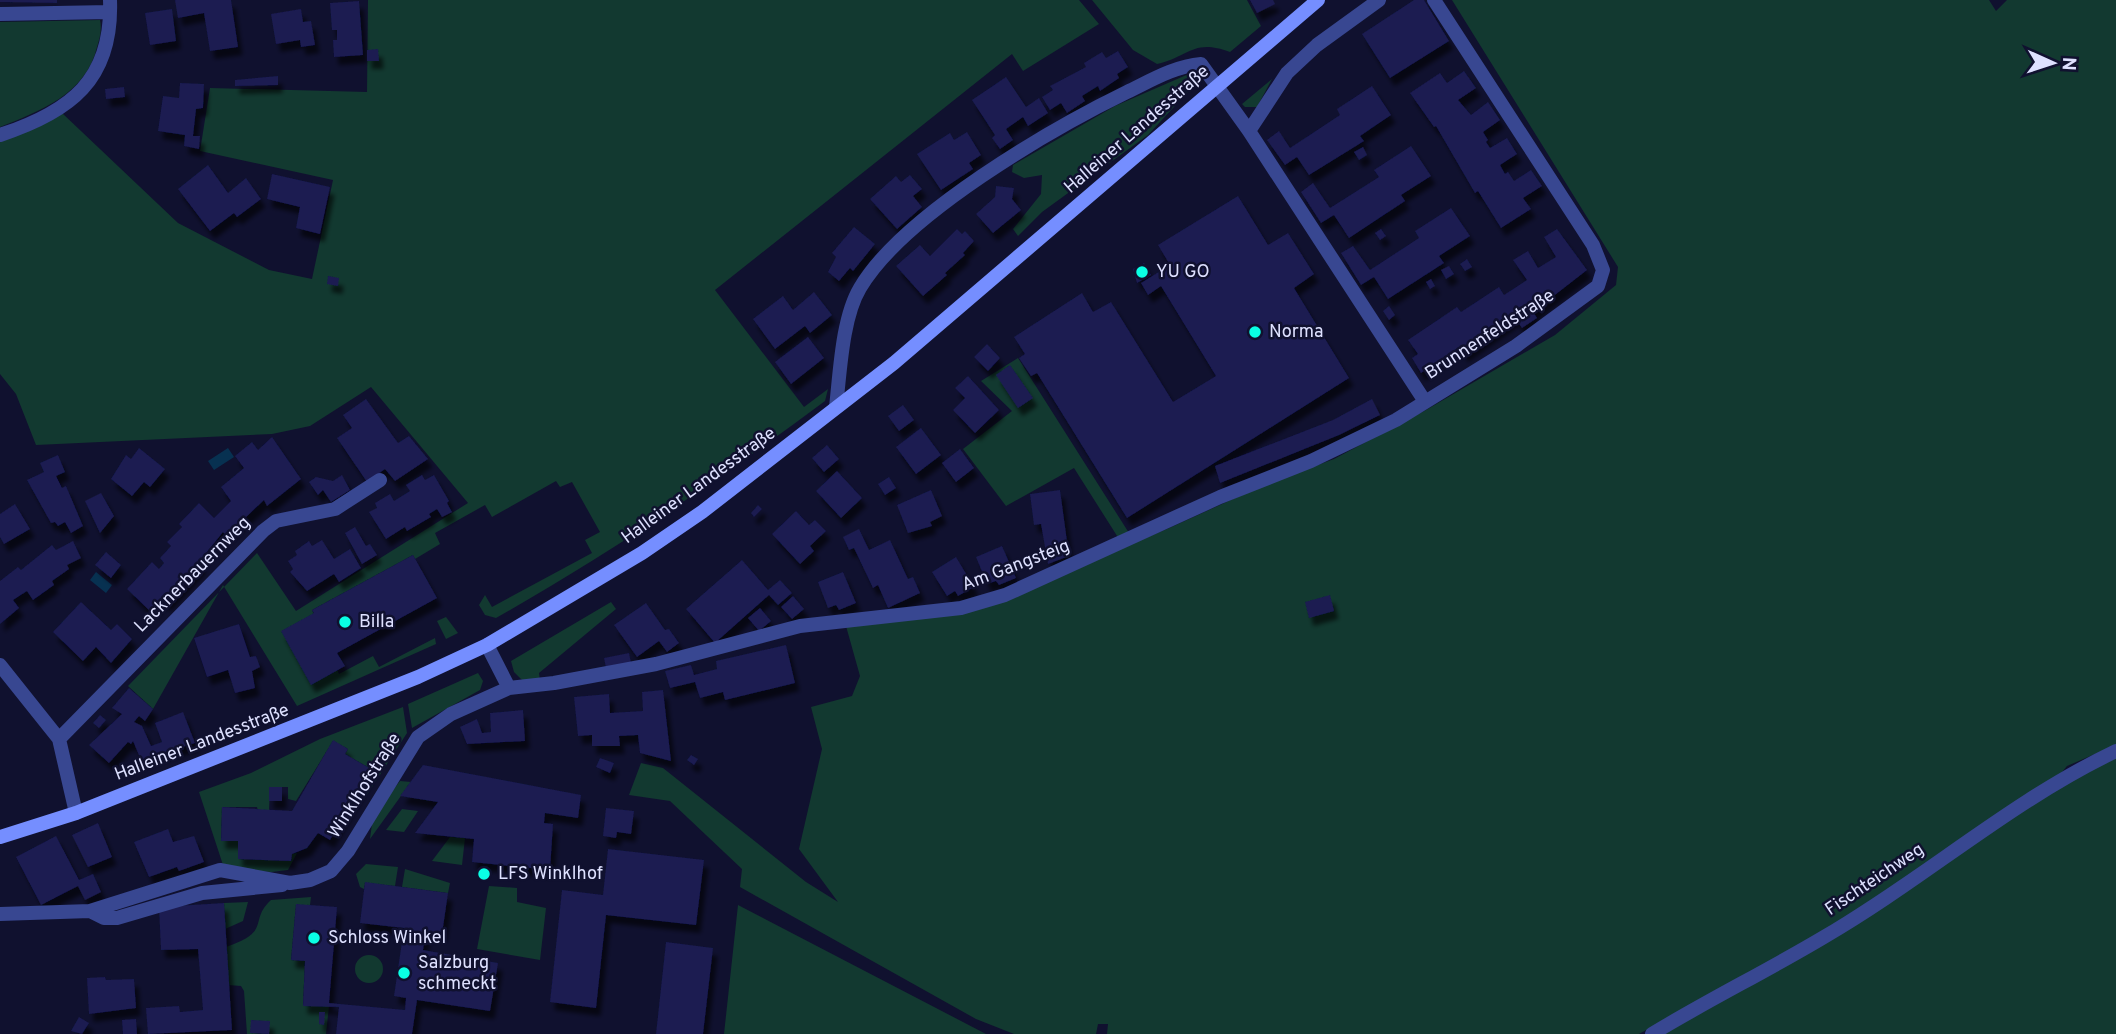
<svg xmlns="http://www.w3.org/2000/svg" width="2116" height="1034" viewBox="0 0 2116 1034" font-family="Overpass,sans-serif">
<defs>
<filter id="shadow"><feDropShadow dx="4.5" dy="8" stdDeviation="2" flood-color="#0009"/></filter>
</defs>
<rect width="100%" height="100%" fill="#10112f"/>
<path fill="#123930" d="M368 0H1079L1099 24 1023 71 1012 54 715 290 804 407 828 389 825 401C719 480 612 552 496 618L485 615 479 605 485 595 492 607 592 553 585 540 600 532 572 482 560 487 556 481 492 517 485 505 435 533 440 544 415 559 413 555 312 610 339 674 373 656 379 667 435 638 436 644 297 706 223 585 153 709 128 686 257 553 296 611 468 503 371 387 310 426 272 434 36 445 16 394 0 374V140L62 113 178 223 269 270 312 279 333 180 200 151 210 88 367 92Z
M1092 0H1247L1261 26 1230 52C1193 38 1189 57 1157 64L1133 50Z
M1452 0H1989L1996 11 2007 0H2116V745L2067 766 2058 777 1835 925 1639 1034H1107L1108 1024H1098L1096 1034H1014L976 1019 740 887 742 869 670 801 629 795 641 763 663 768 806 882 838 902 799 849 822 749 811 707 852 696 860 676 846 626 962 614 1167 529 1264 485 1334 459 1426 410 1555 335 1616 285 1618 267Z
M100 20C102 29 100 38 97 47 86 94 40 111 0 127V22Z
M1191 73 1196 74 1198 81 1148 135 1042 212 1018 236 1013 229 1041 194 1042 175 1024 178 1012 172 1013 165 1115 106Z
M1272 79 1257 107H1245L1242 104Z
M1018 358 1129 533 1119 539 1074 468 1006 506 963 449 1012 411 981 381Z
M611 602 616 609 539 673 540 681 522 680 514 672 511 661Z
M446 617 458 633 446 639 437 621Z
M478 673 483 681 480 690 412 728 408 704Z
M403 707 407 733 352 818 345 814 371 769 345 754 348 749 333 741 296 801 288 799V787H270L269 811H258L257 807H222L221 841H238V859L291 861 292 854 297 853 288 870 271 872 224 868 199 792 251 773 320 739Z
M2116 756V1034H1658L2061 784Z
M400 781 411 782 370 839 373 816Z
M402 809 418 811 404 832 386 830Z
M450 837 465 838 462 865 432 861Z
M366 864 398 867 395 886 365 883 364 889 360 887 356 874Z
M405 869 450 883 448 893 402 887Z
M489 886 517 888V902L546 908 540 960 477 949Z
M311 897 310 905H296L291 960 305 961 303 1005 329 1006 326 1034H247L244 991 241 986 228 985 226 947C273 931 248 921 271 900Z
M248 902 243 921 225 929 224 903Z
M738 905 986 1034H724Z
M355 969a14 14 0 1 1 28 0a14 14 0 1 1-28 0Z"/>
<path fill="#073151" d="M228 448 234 457 214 470 208 461Z
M96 572 112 585 106 593 90 580Z"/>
<path fill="#1a1b51" filter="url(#shadow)" d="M0 0H57V3L0 2Z
M175 0H231L238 47 210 51 204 13 178 18Z
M1250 0H1273L1275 4 1257 13Z
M1414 0H1424L1449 41 1390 78 1362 34Z
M359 1 363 55 334 57 333 40H337V30H332L330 3Z
M172 9 176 41 150 45 145 13Z
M301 9 303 22 311 21 315 45 301 47 300 40 276 44 271 14Z
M378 49 379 61H367V50Z
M1118 51 1128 67 1117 74 1119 78 1100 91 1098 86 1082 96 1085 101 1067 113 1061 103 1050 110 1042 97 1053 90 1050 86 1086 67 1084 63 1102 52 1106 58Z
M1464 71 1476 88 1458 100 1471 115 1488 102 1500 120 1483 132 1488 140 1486 142 1490 148 1507 138 1517 154 1500 165 1505 174 1508 172 1514 181 1531 170 1542 186 1523 198 1531 209 1501 228 1478 191 1475 193 1436 126 1434 127 1410 93 1440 73 1447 83Z
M278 76V85L235 86V80Z
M1006 77 1026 107 1039 98 1048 113 1028 126 1023 117 1006 129 1013 140 1000 149 992 138 995 135 972 100Z
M180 83 204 84 203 108 196 109 193 136H200L199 149 184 146 185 135 158 131 163 96 179 98Z
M1372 86 1391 115 1360 136 1364 141 1309 175 1297 157 1285 165 1267 140 1279 131 1290 148 1340 115 1337 109Z
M124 87 125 97 106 99 105 89Z
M967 132 981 155 969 163 973 169 941 190 917 154 950 133 954 140Z
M1411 146 1431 176 1401 195 1405 201 1349 238 1334 215 1321 223 1301 192 1313 183 1330 208 1379 177 1374 170Z
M1363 147 1367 155 1359 160 1354 152Z
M208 165 228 193 246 178 261 199 237 217 234 213 210 231 178 189Z
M272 174 330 187 320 234 296 228 300 207 267 199Z
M910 175 922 189 913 196 922 207 897 229 870 199 896 176 901 182Z
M996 186 1014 188 1012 199 1021 210 993 233 976 214 995 197Z
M1238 196 1268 245 1288 233 1314 274 1294 288 1349 378 1127 518 1037 373 1031 376 1019 358 1025 354 1014 337 1082 293 1093 312 1111 302 1173 402 1216 376 1161 286 1148 295 1141 283 1170 265 1158 245Z
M1451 208 1470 236 1439 256 1444 263 1388 299 1374 277 1361 285 1341 253 1353 246 1370 270 1419 238 1415 231Z
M854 227 875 244 853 271 850 268 839 281 828 272 836 257 832 253Z
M957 229 962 234 965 231 974 241 963 253 965 255 945 273 947 275 923 296 896 266 920 245 930 256Z
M1381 229 1386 236 1380 240 1375 233Z
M1557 229 1587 270 1533 312 1537 318 1522 328 1515 318 1464 354 1459 347 1421 373 1412 358 1418 354 1408 340 1457 307 1461 312 1499 287 1504 295 1527 280 1513 260 1528 251 1538 268 1556 257 1544 237Z
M1467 259 1472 267 1465 271 1460 264Z
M1144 263 1151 275 1137 283 1133 269Z
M1449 266 1454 274 1446 279 1441 270Z
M328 276 339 278 338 286 327 284Z
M1431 279 1435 286 1430 289 1426 282Z
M814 292 832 315 810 333 805 326 775 349 753 319 783 296 793 310Z
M1389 306 1395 315 1389 320 1383 311Z
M808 337 824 358 791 384 775 362Z
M987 344 1000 358 988 371 974 357Z
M1010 365 1033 398 1018 408 996 375Z
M968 376 999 410 975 433 953 410 965 398 955 388Z
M366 399 398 443 409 436 428 459 395 481 385 469 367 482 337 438 352 428 343 415Z
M1372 399 1380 415 1339 435 1220 483 1215 466 1333 420Z
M903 405 914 420 899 431 888 416Z
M921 428 941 455 916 474 896 447Z
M272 437 301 479 267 506 264 500 226 536 223 532 199 562 202 565 167 603 162 600 151 612 127 589 152 562 159 569 164 563 160 558 171 546 167 542 182 527 179 524 199 503 214 518 231 501 221 487 244 468 235 456 252 442 258 450Z
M827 445 839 459 824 472 812 458Z
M139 448 165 469 150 487 144 482 132 496 111 479 126 455 131 459Z
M960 449 974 468 956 482 942 463Z
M58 455 65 472 56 476 62 488 66 486 83 526 71 533 65 522 58 526 55 522 51 523 27 480 44 472 40 463Z
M837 471 862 498 841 518 816 491Z
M342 475 350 490 331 502 323 490 318 495 309 482 316 477 333 481Z
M422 475 425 480 434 475 449 501 447 503 452 512 442 517 437 509 429 514 431 517 407 531 405 527 386 539 369 512 377 508 375 503 390 494 394 501 410 491 406 485Z
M889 477 896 488 885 495 878 484Z
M931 490 942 516 930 522 932 526 908 533 897 505Z
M1060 490 1069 556 1048 564 1041 524 1034 525 1030 494Z
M101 493 114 516 100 533 85 501Z
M15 504 30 529 4 544 0 537V514Z
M758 505 762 509 754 517 751 513Z
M796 511 809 525 815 520 826 531 810 546 814 551 800 564 772 534Z
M355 527 366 546 370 544 377 555 362 564 345 533Z
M859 529 869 550 890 540 908 579 913 577 920 593 888 608 878 585 873 588 854 548 849 550 843 537Z
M322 540 334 559 350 549 361 568 339 582 334 574 307 591 290 572 293 569 288 561 297 555 295 551 309 541 312 546Z
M73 541 81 558 67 565 69 569 52 581 54 585 33 600 27 591 13 600 19 608 0 624V581L18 567 21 570 52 545 56 550Z
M1002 546 1016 578 999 585 996 581 987 584 976 557Z
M106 552 121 565 111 578 95 565Z
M413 555 437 598 337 653 345 666 311 685 281 631 314 613 312 610Z
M956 557 974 587 958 596 955 591 947 596 932 572Z
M742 560 768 590 780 580 792 593 778 605 769 595 715 643 686 609Z
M843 572 856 603 839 610 836 605 828 608 818 582Z
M1330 595 1334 611 1309 618 1305 602Z
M793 596 804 609 792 619 781 607Z
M81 602 111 630 117 624 132 639 111 663 96 647 83 661 53 632Z
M646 603 665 630 669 629 679 643 667 652 659 641 637 657 614 625Z
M760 608 771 621 759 631 748 618Z
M239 624 250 657 256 656 260 667 252 671 255 688 235 693 228 670 207 677 194 638Z
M786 645 795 683 725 700 723 692 700 698 695 682 670 688 665 671 691 665 694 675 717 669 716 661Z
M629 653 631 663 606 668 604 658Z
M129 688 153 709 145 721 139 716 134 722 142 726 151 746 162 742 155 723 183 712 195 743 141 760 133 741 131 744 128 742 109 763 89 745 122 714 112 708Z
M663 690 671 761 640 753 638 735 619 736 620 746H592V735L578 736 574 697 609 694 610 713 643 711 642 692Z
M523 710 525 741 467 744 460 727 477 719 482 733 491 732 490 713Z
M100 715 106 720 99 728 93 723Z
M333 740 348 749 345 754 371 769 330 840 318 833 307 848 292 854 291 861 238 859V841H221L222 807 292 811Z
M691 755 698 759 694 765 687 760Z
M600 758 614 763 610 773 596 767Z
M423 765 581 795 578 818 545 813 544 823 553 824 550 870 472 862 474 839 415 833 438 802 400 796Z
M269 787H282V801H269Z
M606 808 634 811 631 834 617 832 616 838 603 836Z
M98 823 112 857 88 867 72 835Z
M168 829 173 842 194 836 204 862 179 871 177 867 149 877 134 842Z
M56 836 79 880 93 874 101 892 85 900 78 886 41 905 16 857Z
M608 849 704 860 696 925 606 915 596 1008 550 1002 562 890 603 895Z
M365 882 448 893 442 934 426 931 423 950 498 963 490 1011 417 1000 412 1034H336L339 1007 303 1006 305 961 291 960 296 904 337 907 329 1003 405 1010 406 998 394 996 404 928 360 923Z
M224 903 232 1030 148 1034 146 1008 179 1006 180 1012 203 1010 198 949 161 950 159 907Z
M666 942 713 948 703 1034H656Z
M105 977 106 980 134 979 136 1008 89 1014 87 978Z
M319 1012H325L324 1025 319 1024Z
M79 1017 89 1023 82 1034 71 1031Z
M136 1019 137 1034H123L122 1020Z
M251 1020 270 1021 269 1034 250 1033Z"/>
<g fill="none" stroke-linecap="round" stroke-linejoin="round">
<path stroke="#384791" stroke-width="14" d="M0 14 110 12
M1249 131 1287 73 1317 45 1379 0
M0 135C70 112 113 80 110 0
M836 407C840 373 842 318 860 288 903 215 1051 129 1127 92 1150 81 1175 66 1201 64L1249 131 1424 400
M0 665 59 739 76 813
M509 688 554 683 656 664 800 626 961 608 1005 595 1220 497 1311 461 1396 420 1516 346 1598 286 1603 270 1593 245 1434 0
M59 739 263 531 276 521 335 509 380 480
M90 911 104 918H117L202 893 282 885
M0 914 90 911 220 870 290 883 310 880 331 871 348 851 418 737 451 714 509 688 487 645
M1652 1034C1708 1000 1767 971 1824 937 1924 879 2011 801 2116 751"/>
<path stroke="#758eff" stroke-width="14" d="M0 837 76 813 418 677 487 645 642 553 702 512 894 363 1318 0"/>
</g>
<g fill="#0affe4" stroke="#10112f" stroke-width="2.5">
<circle cx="1142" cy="272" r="7"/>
<circle cx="1255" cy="332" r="7"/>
<circle cx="345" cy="622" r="7"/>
<circle cx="484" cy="874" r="7"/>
<circle cx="314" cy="938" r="7"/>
<circle cx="404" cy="973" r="7"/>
</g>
<g text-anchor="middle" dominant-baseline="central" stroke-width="5" stroke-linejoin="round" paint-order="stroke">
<g font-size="18" fill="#dee1ff" stroke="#10112f">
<text transform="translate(1137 130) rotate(-41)">Halleiner Landesstraße</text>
<text transform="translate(1490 335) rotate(-33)">Brunnenfeldstraße</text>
<text transform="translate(699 486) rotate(-36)">Halleiner Landesstraße</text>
<text transform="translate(1016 566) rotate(-21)">Am Gangsteig</text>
<text transform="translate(193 575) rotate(-45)">Lacknerbauernweg</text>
<text transform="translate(202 743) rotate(-21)">Halleiner Landesstraße</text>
<text transform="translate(365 786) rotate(-58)">Winklhofstraße</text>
<text transform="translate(1875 880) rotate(-34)">Fischteichweg</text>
</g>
<g font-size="18" fill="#dee1ff" stroke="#10112f" text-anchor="start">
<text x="1156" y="272">YU GO</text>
<text x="1269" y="332">Norma</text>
<text x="359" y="622">Billa</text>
<text x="498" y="874">LFS Winklhof</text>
<text x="328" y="938">Schloss Winkel</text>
<text x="418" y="963">Salzburg<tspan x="418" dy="21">schmeckt</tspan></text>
</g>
</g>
<g transform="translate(2053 63) rotate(93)" stroke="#10112f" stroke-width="5" paint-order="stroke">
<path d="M0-5L12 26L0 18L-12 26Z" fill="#dee1ff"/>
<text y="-10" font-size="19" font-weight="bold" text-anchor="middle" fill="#dee1ff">N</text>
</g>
</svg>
